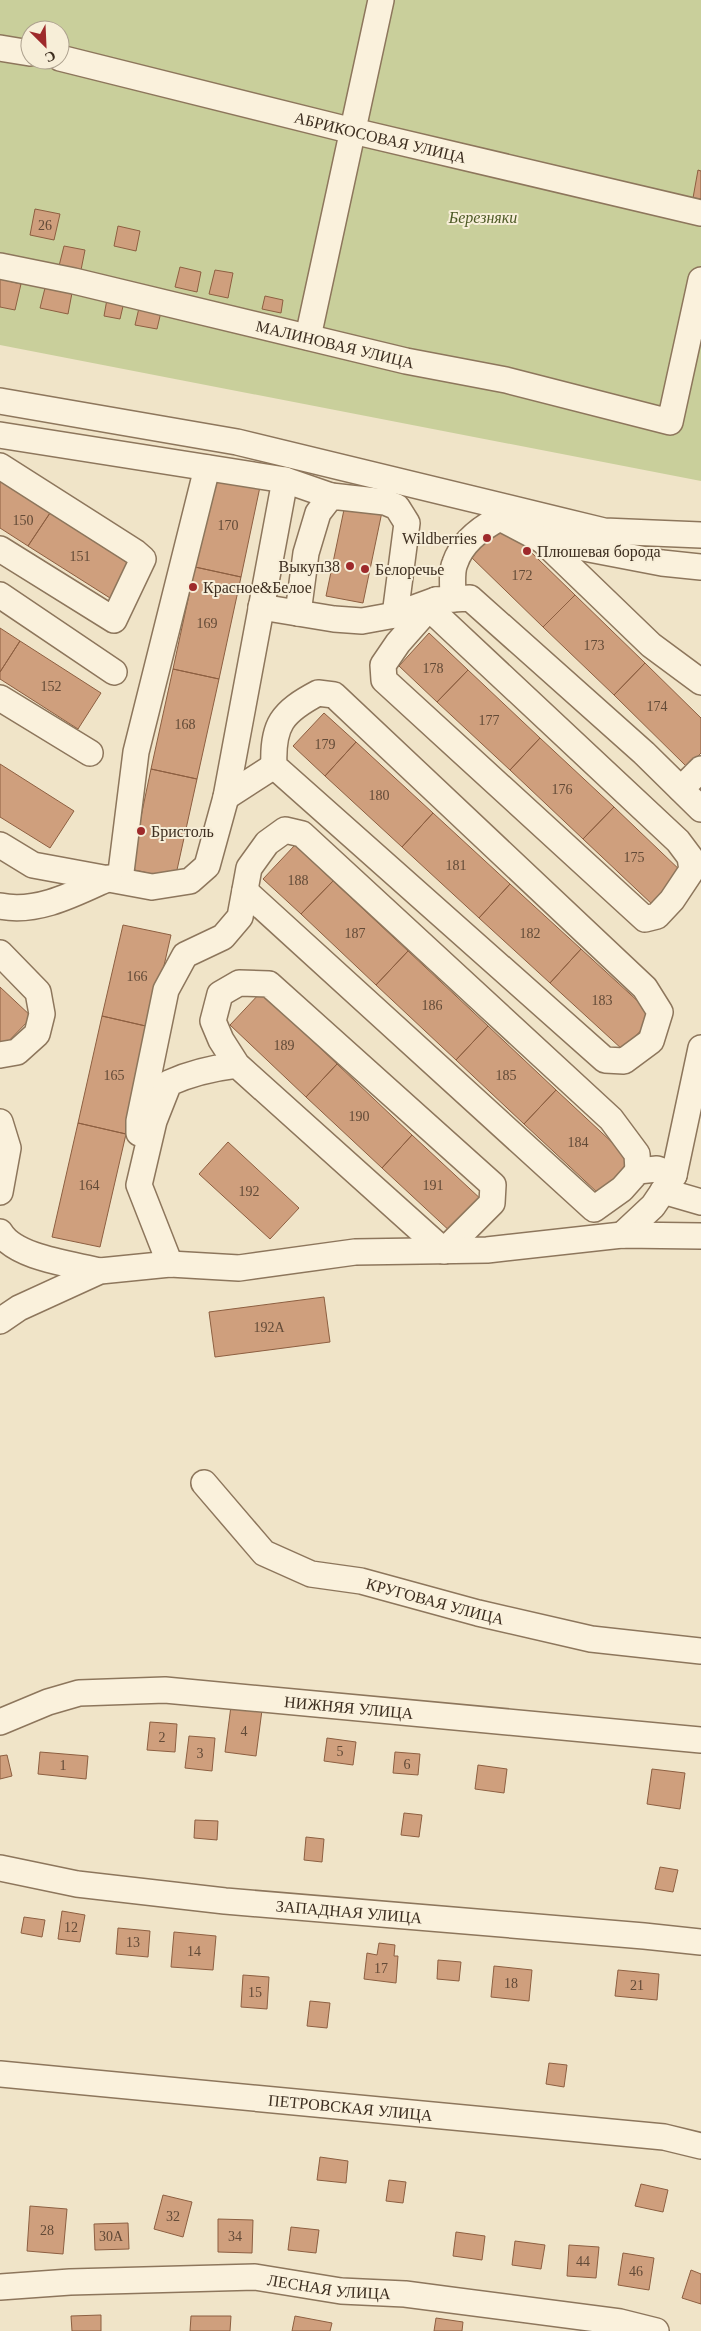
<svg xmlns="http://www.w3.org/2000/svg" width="701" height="2331" viewBox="0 0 701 2331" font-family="'Times New Roman',serif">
<rect width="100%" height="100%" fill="#f0e4c8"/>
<path fill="#c9cf9b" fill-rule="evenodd" d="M0 0H701V481L0 345ZM30 30H60V60H30Z"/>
<path fill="#cf9f7d" stroke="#8d5f41" d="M698 170 701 171V199L693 198Z
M35 209 60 214 54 240 30 235Z
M118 226 140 231 136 251 114 246Z
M64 246 85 250 81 270 59 266Z
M180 267 201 272 197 292 175 287Z
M215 270 233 273 228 298 209 294Z
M0 279 21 284 15 310 0 307Z
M45 288 72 293 68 314 40 308Z
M265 296 283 300 281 313 262 309Z
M107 299 124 302 120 319 104 316Z
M139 308 161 312 157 329 135 325Z
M216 473 261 482 241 577 195 567Z
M0 480 50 513 28 546 0 528Z
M346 500 383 507 363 603 326 596Z
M50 513 131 565 110 598 28 546Z
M501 523 575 595 543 627 469 555Z
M195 567 241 577 219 679 173 669Z
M575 595 645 663 614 695 543 627Z
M0 628 20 641 0 672Z
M429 633 468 670 437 702 399 666Z
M20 641 101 693 78 729 0 679V672Z
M645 663 701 718V753L687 767 614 695Z
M173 669 219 679 197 779 151 769Z
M468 670 540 738 510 770 437 702Z
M324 713 356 742 325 776 293 746Z
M540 738 614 807 583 839 510 770Z
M356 742 433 813 402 847 325 776Z
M0 764 74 811 50 848 0 817Z
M151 769 197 779 175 879 130 869Z
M614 807 684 874 654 906 583 839Z
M433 813 510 884 479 918 402 847Z
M295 845 333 881 301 914 263 879Z
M333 881 408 951 376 985 301 914Z
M510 884 581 949 550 983 479 918Z
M123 925 171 935 150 1027 102 1016Z
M581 949 654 1016 623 1050 550 983Z
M408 951 488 1026 456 1060 376 985Z
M0 987 32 1017 0 1050Z
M261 992 337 1064 306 1097 230 1025Z
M102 1016 150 1027 126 1134 78 1123Z
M488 1026 556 1090 524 1124 456 1060Z
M337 1064 412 1135 382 1168 306 1097Z
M556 1090 631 1160 599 1194 524 1124Z
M78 1123 126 1134 100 1247 52 1237Z
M412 1135 484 1202 453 1234 382 1168Z
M228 1142 299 1208 270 1239 199 1174Z
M324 1297 330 1342 215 1357 209 1312Z
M231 1706 262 1710 256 1756 225 1752Z
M150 1722 177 1724 175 1752 147 1750Z
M189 1736 215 1738 212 1771 185 1768Z
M327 1738 356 1742 353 1765 324 1761Z
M40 1752 88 1756 86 1779 38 1774Z
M395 1752 420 1754 418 1775 393 1773Z
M7 1755 12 1776 0 1779V1756Z
M478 1765 507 1769 504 1793 475 1789Z
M652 1769 685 1773 680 1809 647 1804Z
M404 1813 422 1815 419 1837 401 1835Z
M195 1820 218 1821 217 1840 194 1838Z
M306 1837 324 1839 322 1862 304 1860Z
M660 1867 678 1870 673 1892 655 1889Z
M62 1911 85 1915 80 1942 58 1939Z
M24 1917 45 1920 42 1937 21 1933Z
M118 1928 150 1931 148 1957 116 1954Z
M174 1932 216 1936 213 1970 171 1967Z
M379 1943 395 1945 394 1956H398L396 1983 364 1979 367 1953 377 1955Z
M438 1960 461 1962 459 1981 437 1979Z
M494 1966 532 1970 529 2001 491 1997Z
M618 1970 659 1974 657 2000 615 1996Z
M243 1975 269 1977 267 2009 241 2007Z
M310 2001 330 2003 327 2028 307 2026Z
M549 2063 567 2065 564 2087 546 2084Z
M320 2157 348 2161 346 2183 317 2180Z
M389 2180 406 2182 403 2203 386 2201Z
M641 2184 668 2190 663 2212 635 2206Z
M163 2195 192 2202 183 2237 154 2229Z
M30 2206 67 2209 63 2254 27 2251Z
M218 2219 253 2220 252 2253 218 2252Z
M128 2223 129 2249 95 2250 94 2224Z
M291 2227 319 2230 316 2253 288 2250Z
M456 2232 485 2236 482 2260 453 2256Z
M515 2241 545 2245 541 2269 512 2265Z
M569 2245 599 2247 596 2278 567 2276Z
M623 2253 654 2258 649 2290 618 2285Z
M691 2270 701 2274V2304L682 2298Z
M101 2315V2331H72L71 2316Z
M191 2316H231L230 2331H190Z
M295 2316 332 2323 330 2331H292Z
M436 2318 463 2322 462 2331H434Z"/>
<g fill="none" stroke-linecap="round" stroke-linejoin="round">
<defs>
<g id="minor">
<path d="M0 48 30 53"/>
<path id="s1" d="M60 58 353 131 701 213"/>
<path id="s2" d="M0 266 74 281 406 361 506 380 670 422 701 280"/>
<path d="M308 337 381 0"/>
<path d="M0 401 237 442 604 531 701 535"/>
<path d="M0 435 285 480 331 496"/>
<path d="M0 466 135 552 143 559 114 620 0 549"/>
<path d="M542 540 651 645 701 682"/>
<path d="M0 595 114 672"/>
<path d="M453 599C453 588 451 572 455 563 462 542 481 528 500 518L542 540 662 563 701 567"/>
<path d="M261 607 334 619 362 621 395 615 436 600 470 598 644 753 701 809"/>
<path d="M429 608 678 841 690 857 692 870 672 900 657 916 645 919 384 680 383 665 398 643 436 600"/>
<path d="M298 613 306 553 318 513 331 496 385 502 397 507 407 523 395 615"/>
<path d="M318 693 334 695 645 988 660 1012 651 1041 624 1061 605 1060 274 766C272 725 282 712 318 693Z"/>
<path d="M0 698 90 753"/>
<path d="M681 789 701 769"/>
<path d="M226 797 274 766"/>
<path d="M0 845 33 865 152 887 190 881 207 866 226 797 285 480"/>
<path d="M120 880 136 752 207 468"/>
<path d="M245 891 594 1209 622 1189 638 1171 657 1169 674 1175"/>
<path d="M0 906C37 914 76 893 109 878"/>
<path d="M0 953 38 992 42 1014 37 1034 17 1052 0 1055"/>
<path d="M0 1122 8 1148 0 1192"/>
<path d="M139 1133V1121L166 990 185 955 223 937 240 917 249 868 267 843 285 830 302 834 611 1119 637 1154 638 1171"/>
<path d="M663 1191 701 1202"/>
<path d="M0 1232C15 1258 72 1264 100 1271"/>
<path d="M622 1235 653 1206 674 1175 701 1048"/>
<path d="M170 1264 139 1185 154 1121 169 1083C191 1073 213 1068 237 1065L444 1251 492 1203 493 1185 269 984 239 983 220 994 213 1021 221 1040 237 1065"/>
<path d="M0 1321 19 1308 100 1271 170 1264 239 1268 355 1252 487 1250 622 1235 701 1236"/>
<path id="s3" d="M204 1483 264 1553 311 1574 361 1581 478 1613 591 1639 701 1651"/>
<path id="s4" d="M0 1722 48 1702 79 1693 165 1690 701 1740"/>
<path id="s5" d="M0 1868 77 1884 225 1901 644 1936 701 1942"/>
<path id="s6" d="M0 2074 664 2137 701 2146"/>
<path id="s7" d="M0 2287 70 2282 255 2277 341 2291 405 2294 620 2322 656 2331"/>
</g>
</defs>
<use href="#minor" stroke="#8d765c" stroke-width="28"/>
<use href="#minor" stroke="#faf1dc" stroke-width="25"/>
</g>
<g fill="#9e2a2b" stroke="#f7eed8" stroke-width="2">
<circle cx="487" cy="538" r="5"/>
<circle cx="527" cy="551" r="5"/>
<circle cx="350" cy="566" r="5"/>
<circle cx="365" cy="569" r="5"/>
<circle cx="193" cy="587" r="5"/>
<circle cx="141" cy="831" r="5"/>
</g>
<g text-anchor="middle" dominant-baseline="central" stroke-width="4" stroke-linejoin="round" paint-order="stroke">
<g font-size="14" fill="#624a37">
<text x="45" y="225">26</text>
<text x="23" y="520">150</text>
<text x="228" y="525">170</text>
<text x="80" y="556">151</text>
<text x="522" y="575">172</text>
<text x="207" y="623">169</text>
<text x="594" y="645">173</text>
<text x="433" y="668">178</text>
<text x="51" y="686">152</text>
<text x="657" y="706">174</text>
<text x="489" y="720">177</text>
<text x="185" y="724">168</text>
<text x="325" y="744">179</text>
<text x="562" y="789">176</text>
<text x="379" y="795">180</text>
<text x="634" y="857">175</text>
<text x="456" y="865">181</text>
<text x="298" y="880">188</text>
<text x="355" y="933">187</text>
<text x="530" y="933">182</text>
<text x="137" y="976">166</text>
<text x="602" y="1000">183</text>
<text x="432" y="1005">186</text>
<text x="284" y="1045">189</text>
<text x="114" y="1075">165</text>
<text x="506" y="1075">185</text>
<text x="359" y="1116">190</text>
<text x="578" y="1142">184</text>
<text x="89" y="1185">164</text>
<text x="433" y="1185">191</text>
<text x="249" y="1191">192</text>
<text x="269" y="1327">192А</text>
<text x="244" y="1731">4</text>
<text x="162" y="1737">2</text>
<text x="340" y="1751">5</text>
<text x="200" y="1753">3</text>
<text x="407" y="1764">6</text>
<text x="63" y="1765">1</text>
<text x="71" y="1927">12</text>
<text x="133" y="1942">13</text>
<text x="194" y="1951">14</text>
<text x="381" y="1968">17</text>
<text x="511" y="1983">18</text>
<text x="637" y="1985">21</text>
<text x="255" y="1992">15</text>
<text x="173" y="2216">32</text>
<text x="47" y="2230">28</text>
<text x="111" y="2236">30А</text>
<text x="235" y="2236">34</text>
<text x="583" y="2261">44</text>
<text x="636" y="2271">46</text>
</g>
<g font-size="16" fill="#3d2e20" stroke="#f7eed8">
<text stroke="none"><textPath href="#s1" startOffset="330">АБРИКОСОВАЯ УЛИЦА</textPath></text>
<text stroke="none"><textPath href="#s2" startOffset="344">МАЛИНОВАЯ УЛИЦА</textPath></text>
<text stroke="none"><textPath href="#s3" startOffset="271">КРУГОВАЯ УЛИЦА</textPath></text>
<text stroke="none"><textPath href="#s4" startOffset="355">НИЖНЯЯ УЛИЦА</textPath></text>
<text stroke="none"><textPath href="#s5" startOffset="352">ЗАПАДНАЯ УЛИЦА</textPath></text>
<text stroke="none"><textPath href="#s6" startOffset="352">ПЕТРОВСКАЯ УЛИЦА</textPath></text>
<text stroke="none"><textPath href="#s7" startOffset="330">ЛЕСНАЯ УЛИЦА</textPath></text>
</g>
<g font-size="16" font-style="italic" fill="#4d5a26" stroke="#f7eed8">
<text x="483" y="217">Березняки</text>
</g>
<g font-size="16" fill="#3d2e20" stroke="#f7eed8" text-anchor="start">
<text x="477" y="538" text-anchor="end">Wildberries</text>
<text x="537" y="551">Плюшевая борода</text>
<text x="340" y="566" text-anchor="end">Выкуп38</text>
<text x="375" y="569">Белоречье</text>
<text x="203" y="587">Красное&amp;Белое</text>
<text x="151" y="831">Бристоль</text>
</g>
</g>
<g transform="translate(45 45) rotate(156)"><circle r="24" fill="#f7eed8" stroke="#ada18e"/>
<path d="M0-4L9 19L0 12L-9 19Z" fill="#9e2a2b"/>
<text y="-8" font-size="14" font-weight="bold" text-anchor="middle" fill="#3d2e20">С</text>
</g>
</svg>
